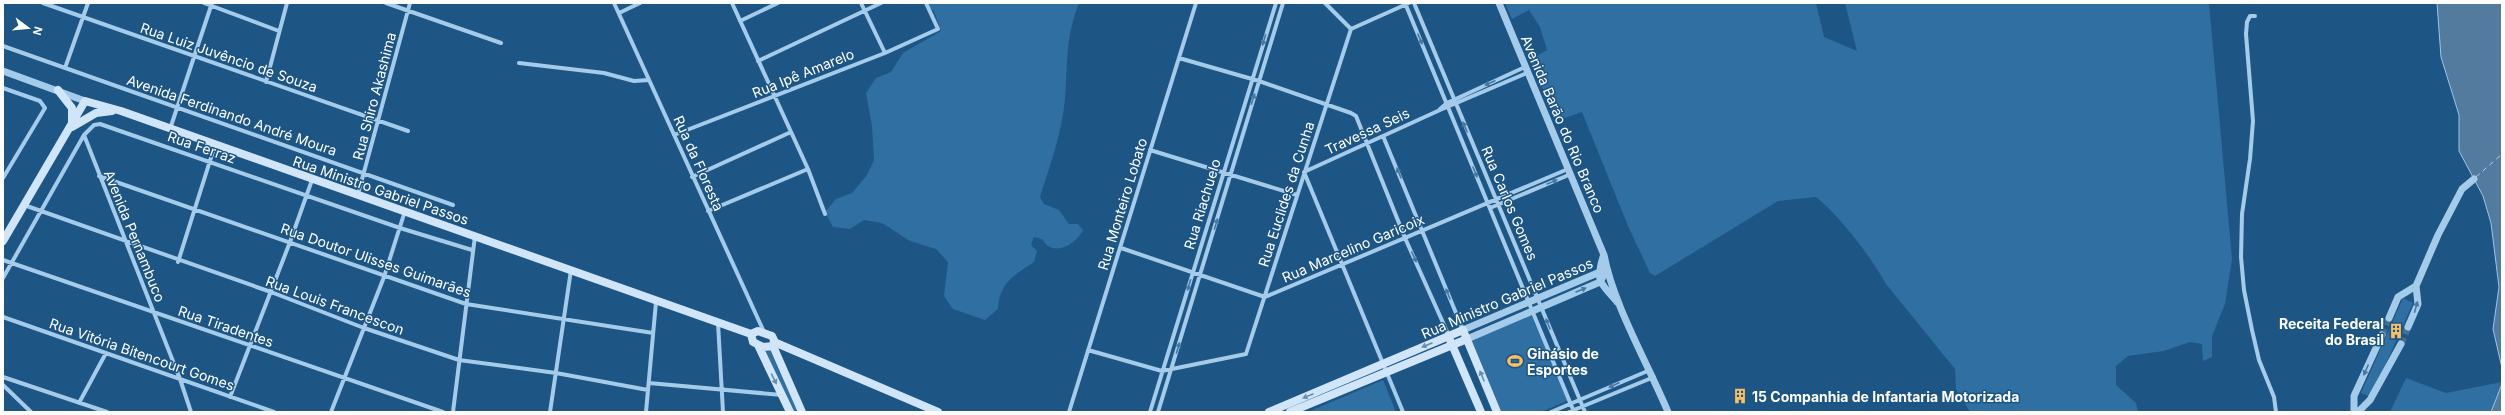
<svg xmlns="http://www.w3.org/2000/svg" width="2505" height="415" viewBox="0 0 2505 415" font-family="Inter,sans-serif">
<rect width="100%" height="100%" fill="#1d5585"/>
<path fill="#306fa2" d="M922 3H1079C1065 39 1068 62 1065 99 1062 133 1050 165 1040 197L1044 204 1059 210 1069 224H1078L1083 230C1076 245 1052 258 1042 239L1034 237 1031 245 1037 251 1034 262C1014 275 999 283 998 309L985 320 953 309 944 296 948 262 936 249 910 241 882 223 864 220 850 229 833 227 825 212 836 199 852 193 867 175 874 160 872 126 866 93 876 78 891 72 903 53 941 31 934 11Z
M1505 3H1816L1824 37 1857 51 1845 3H2209L2232 259 2225 304 2212 336V357L2203 361 2202 344 2190 342 2164 351 2128 356 2116 366V385L2136 403 2138 412H1970L1956 389 1955 369 1886 284C1871 257 1839 215 1816 197L1778 201 1655 276 1650 273 1628 226 1582 112 1556 121 1532 63 1535 57 1547 50 1540 27 1529 10 1512 19Z
M2403 298 2413 303 2371 397 2361 393Z
M1531 314 1569 400 1541 412H1498L1471 340Z
M764 349 770 350 798 412H793Z
M2406 378 2446 393 2502 382V384L2491 412H2390Z
M1383 380 1396 412H1308Z"/>
<path fill="#527b9d" stroke="#97c7ec" d="M2437 3H2502V368L2493 329 2499 287 2491 223 2483 196 2459 151V115L2441 57Z
M2502 384V412H2491Z"/>
<g fill="none" stroke-linecap="round" stroke-linejoin="round">
<path stroke="#b0d5f2" stroke-width="1" stroke-dasharray="5 4" stroke-linecap="butt" d="M2476 177 2502 154"/>
<path stroke="#3f6e97" stroke-width="7" stroke-dasharray="7 3.5" stroke-linecap="butt" d="M2382 335 2389 318
M2401 344 2408 327"/>
<path stroke="#a4cbea" stroke-width="4" d="M43 3 408 131
M204 3 279 31
M386 3 501 43
M614 3 764 332
M732 3 808 169 825 214
M861 3 885 53
M1325 3 1351 29
M1405 3 1574 412
M1414 3 1585 412
M619 13 640 3
M2255 16H2250L2247 22 2246 34 2253 121 2250 159 2242 214 2241 257 2244 290 2252 330 2259 360 2274 397 2276 412
M740 21 778 3
M3 46 453 205
M1179 58 1259 81 1351 113 1356 116 1405 238 1449 336
M758 61 881 3
M519 63 604 73 634 81 649 80
M65 68 88 3
M266 82 287 3
M3 88 40 101 45 108 3 178
M1440 109 1447 103 1525 67
M170 129 212 3
M84 135 180 379 191 412
M674 135 885 53 938 29 926 3
M1383 136 1463 330
M1150 150 1297 195
M99 176 466 304 653 333
M692 177 791 132
M358 194 410 3
M24 205 271 292 364 328 459 360 556 373 648 390
M1490 208 1571 174
M708 211 808 169
M1121 248 1265 297 1568 169
M3 260 443 412
M178 262 215 145
M3 278 84 135 94 125 100 124 400 228 472 250
M3 317 274 412
M718 323 723 412
M1088 350 1162 371 1246 354 1351 29 1409 3
M3 377 107 412
M649 383 782 395
M3 385 31 412
M230 397 290 242 312 180
M79 403 106 353
M331 412 384 277 405 211
M453 412 475 236
M550 412 571 270
M646 412 656 302
M1069 412 1196 3
M1150 412 1276 3
M1158 412 1283 3
M1403 412 1304 172 1440 110 1527 73
M1551 412 1650 370
M1569 412 1654 377"/>
<path stroke="#a4cbea" stroke-width="7" d="M1499 3 1604 255C1613 304 1648 364 1668 412
M3 71 85 101
M1603 257C1595 283 1601 283 1618 303
M2389 318 2398 297 2416 286
M2408 327 2418 304 2416 286 2438 235 2462 189 2474 179
M1463 330 1607 269
M1467 339 1600 282 1607 269
M2354 412V396L2382 335
M2358 412 2370 400 2401 344"/>
<path stroke="#d0e5f8" stroke-width="8" d="M58 90 72 108V122
M72 127 96 113 112 111
M3 241 85 101 121 111 751 334
M758 331 772 336 774 340 773 346 763 347 753 342 751 334Z
M1450 340 1481 412
M774 342 938 412
M758 345 790 412
M773 346 802 412
M1269 412 1463 330 1497 412
M1290 412 1467 339"/>
</g>
<defs><path id="oneway-solid" d="M-6-.8H1V-3.2L6.5 0L1 3.2V.8H-6Z"/></defs>
<g fill="#4678a3">
<use href="#oneway-solid" transform="translate(1420 39) rotate(67)"/>
<use href="#oneway-solid" transform="translate(1264 40) rotate(107)"/>
<use href="#oneway-solid" transform="translate(1490 83) rotate(156)"/>
<use href="#oneway-solid" transform="translate(1253 99) rotate(-73)"/>
<use href="#oneway-solid" transform="translate(1465 127) rotate(-113)"/>
<use href="#oneway-solid" transform="translate(1475 172) rotate(68)"/>
<use href="#oneway-solid" transform="translate(1399 173) rotate(-113)"/>
<use href="#oneway-solid" transform="translate(1552 182) rotate(-22)"/>
<use href="#oneway-solid" transform="translate(1216 224) rotate(-73)"/>
<use href="#oneway-solid" transform="translate(1414 257) rotate(66)"/>
<use href="#oneway-solid" transform="translate(1189 285) rotate(107)"/>
<use href="#oneway-solid" transform="translate(1581 290) rotate(-23)"/>
<use href="#oneway-solid" transform="translate(1448 294) rotate(-112)"/>
<use href="#oneway-solid" transform="translate(2416 307) rotate(-75)"/>
<use href="#oneway-solid" transform="translate(1548 324) rotate(-112)"/>
<use href="#oneway-solid" transform="translate(1178 348) rotate(-73)"/>
<use href="#oneway-solid" transform="translate(2366 370) rotate(114)"/>
<use href="#oneway-solid" transform="translate(1614 385) rotate(156)"/>
</g>
<g fill="#658fb3">
<use href="#oneway-solid" transform="translate(1427 345) rotate(157)"/>
<use href="#oneway-solid" transform="translate(1482 376) rotate(-112)"/>
<use href="#oneway-solid" transform="translate(774 379) rotate(64)"/>
<use href="#oneway-solid" transform="translate(1308 396) rotate(158)"/>
</g>
<defs>
<symbol id="building-bare" viewBox="-9 -9 18 18"><path d="M-4-6H4V6H1V3H-1V6H-4ZM-2.5-4.3h1.7v1.8h-1.7ZM.8-4.3h1.7v1.8H.8ZM-2.5-1h1.7V.8h-1.7ZM.8-1h1.7V.8H.8Z" fill="#fabf62" stroke="#1d5585" stroke-width="2.5" paint-order="stroke"/></symbol>
<symbol id="stadium-bare" viewBox="-9 -9 18 18"><path d="M0-5a6.5 5 0 1 0 0 10a6.5 5 0 1 0 0-10ZM-3.5-1.8h7v3.6h-7Z" fill="#fabf62" stroke="#1d5585" stroke-width="2.5" paint-order="stroke"/></symbol>
</defs>
<g fill-rule="evenodd">
<use href="#building-bare" x="2385" y="320" width="22" height="22"/>
<use href="#stadium-bare" x="1504" y="350" width="22" height="22"/>
<use href="#building-bare" x="1729" y="385" width="22" height="22"/>
</g>
<g text-anchor="middle" dominant-baseline="central" stroke-width="3" stroke-linejoin="round" paint-order="stroke">
<g font-size="14" fill="#fff" stroke="#1d5585">
<text transform="translate(229 57) rotate(19)">Rua Luiz Juvêncio de Souza</text>
<text transform="translate(803 73) rotate(-22)">Rua Ipê Amarelo</text>
<text transform="translate(374 96) rotate(-75)">Rua Shiro Akashima</text>
<text transform="translate(232 115) rotate(19)">Avenida Ferdinando André Moura</text>
<text transform="translate(1563 124) rotate(67)">Avenida Barão do Rio Branco</text>
<text transform="translate(1367 131) rotate(-25)">Travessa Seis</text>
<text transform="translate(202 147) rotate(19)">Rua Ferraz</text>
<text transform="translate(699 163) rotate(66)">Rua da Floresta</text>
<text transform="translate(381 190) rotate(19)">Rua Ministro Gabriel Passos</text>
<text transform="translate(1286 194) rotate(-72)">Rua Euclides da Cunha</text>
<text transform="translate(1510 203) rotate(67)">Rua Carlos Gomes</text>
<text transform="translate(1122 204) rotate(-73)">Rua Monteiro Lobato</text>
<text transform="translate(1202 204) rotate(-73)">Rua Riachuelo</text>
<text transform="translate(135 236) rotate(68)">Avenida Pernambuco</text>
<text transform="translate(1353 248) rotate(-23)">Rua Marcelino Garicoix</text>
<text transform="translate(376 260) rotate(19)">Rua Doutor Ulisses Guimarães</text>
<text transform="translate(1507 298) rotate(-23)">Rua Ministro Gabriel Passos</text>
<text transform="translate(335 305) rotate(20)">Rua Louis Francescon</text>
<text transform="translate(226 326) rotate(19)">Rua Tiradentes</text>
<text transform="translate(142 354) rotate(19)">Rua Vitória Bitencourt Gomes</text>
</g>
<g font-size="14" font-weight="bold" fill="#fff" stroke="#1d5585" text-anchor="start">
<text x="2384" y="323" text-anchor="end">Receita Federal<tspan x="2384" dy="16">do Brasil</tspan></text>
<text x="1527" y="353">Ginásio de<tspan x="1527" dy="16">Esportes</tspan></text>
<text x="1752" y="396">15 Companhia de Infantaria Motorizada</text>
</g>
</g>
<rect width="2505" height="415" fill="none" stroke="#ffffff" stroke-width="8"/>
<g transform="translate(28 28) rotate(106)" stroke="#1d5585" stroke-width="3" paint-order="stroke">
<path d="M0-3L7 15L0 10L-7 15Z" fill="#ffffff"/>
<text y="-6" font-size="11" font-weight="bold" text-anchor="middle" fill="#ffffff">N</text>
</g>
</svg>
